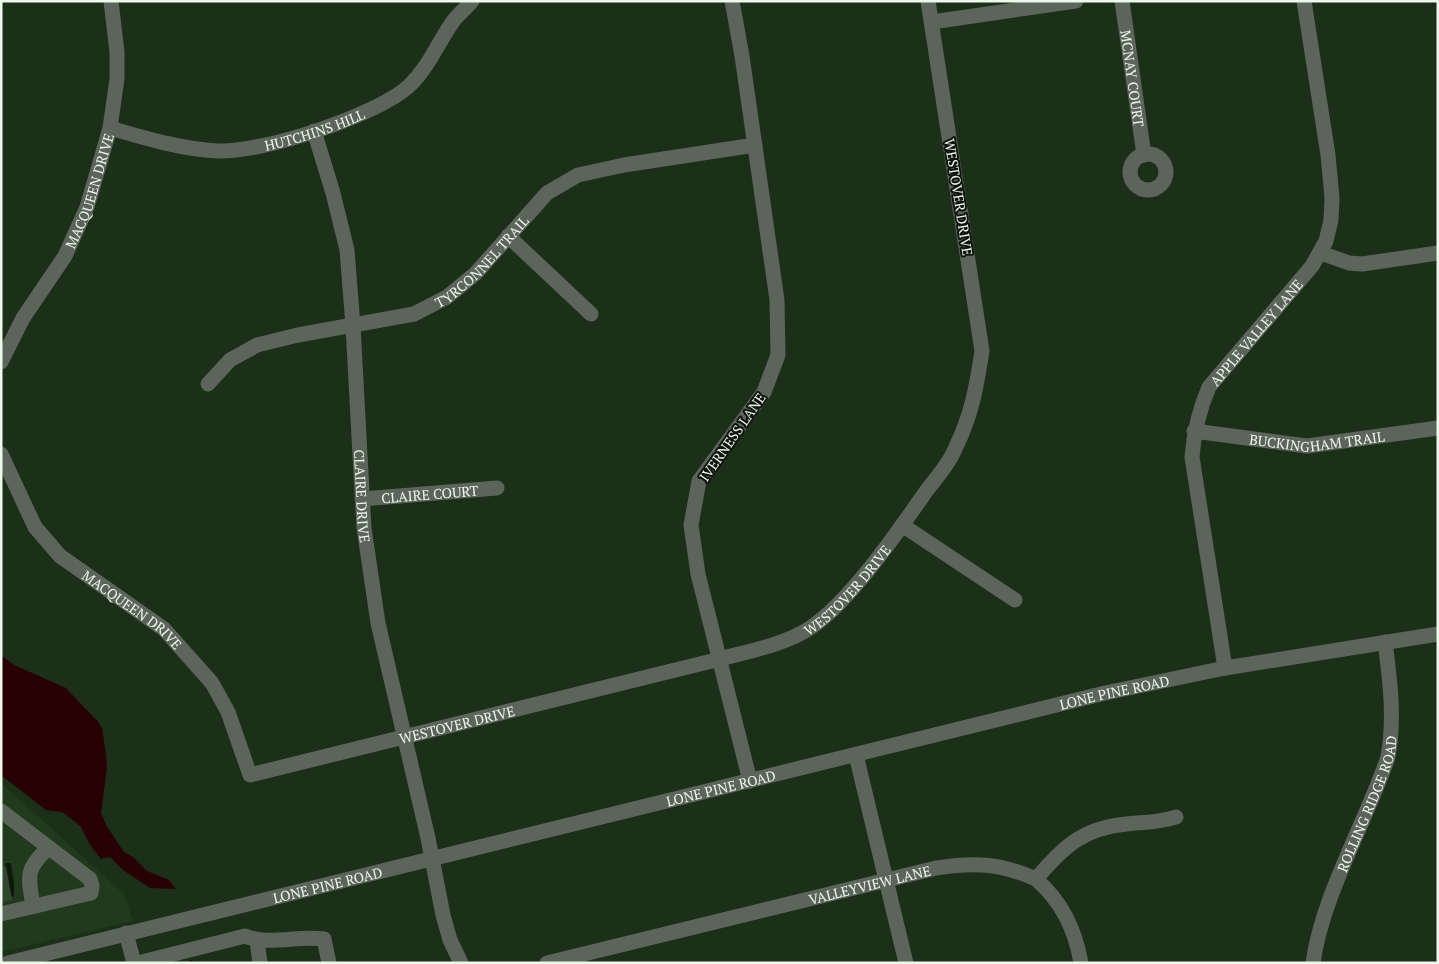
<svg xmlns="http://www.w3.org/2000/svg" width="1439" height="964" viewBox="0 0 1439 964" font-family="'PT Serif',serif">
<defs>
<filter id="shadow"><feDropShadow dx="4.5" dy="-4.5" stdDeviation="0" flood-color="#0009"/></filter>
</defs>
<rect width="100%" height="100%" fill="#1c2f19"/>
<path fill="#21391d" d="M1 783 124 894 133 921 1 952Z"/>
<path fill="#280003" d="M1 655 14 665 66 688 99 723 102 728 106 755 107 767 101 813 107 827 124 852 133 857 147 871 169 880 176 889 150 888 123 870 110 857 101 859 90 845 81 827 74 821 62 812 46 810 1 775Z"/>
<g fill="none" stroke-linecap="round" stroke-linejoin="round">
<path stroke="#280003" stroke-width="4" d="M191 962V963"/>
</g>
<path fill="#31452e" filter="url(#shadow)" d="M1 867H6L12 900 1 903Z"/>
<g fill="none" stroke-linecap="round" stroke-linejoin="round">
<g stroke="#5b655a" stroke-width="15">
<path d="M732 1 742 56 777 300 778 355 764 392 699 481 691 525 698 574 750 781"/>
<path id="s1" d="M1122 1 1144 155"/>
<path d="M932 22 1076 1"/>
<path id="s2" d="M110 128C145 138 180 149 217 151 262 153 376 116 409 86 429 67 438 42 454 20 459 14 466 8 472 1"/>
<path id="s3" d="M314 131 333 193 347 250 353 326 364 528 378 623 428 838 443 915 450 940 461 963"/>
<circle cx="1148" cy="172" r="18"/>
<path d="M508 236 591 314"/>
<path d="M1321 253 1349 263 1362 264 1438 253"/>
<path id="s4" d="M1 362 23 318 65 256 87 207 110 128 117 79V52L111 1"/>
<path id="s5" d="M208 384 230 360 257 345 298 335 414 314 447 297 476 273 547 193 578 175 624 165 755 145"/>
<path id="s6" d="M1194 431 1307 446 1438 428"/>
<path id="s7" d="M1 454 35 527 60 556 164 629 212 683 228 712 250 775 720 659C749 651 784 645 810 628 850 602 899 530 927 490 937 477 949 464 955 449 972 414 976 389 982 351L928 1"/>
<path id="s8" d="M362 499 497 488"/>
<path d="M902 525 1015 600"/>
<path id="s9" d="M1225 668 1192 457C1194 432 1199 410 1209 387L1312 266 1326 241 1331 220 1332 198 1328 155 1304 1"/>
<path d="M856 755 906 963"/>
<path d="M1 811 90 879 92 886 91 893 1 914"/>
<path d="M1036 879C1062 902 1075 929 1081 963"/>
<path d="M33 906C28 875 25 870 48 848"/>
<path d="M126 933 134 963"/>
<path d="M257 941 260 963"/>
<path id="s10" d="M8 963 1105 693 1225 668 1438 634"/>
<path d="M138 963 245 936C269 946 299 935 324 939L329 963"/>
<path id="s11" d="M547 963 936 868C976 862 999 863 1036 879 1063 847 1083 828 1126 824 1145 822 1158 823 1176 817"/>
<path id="s12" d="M1313 963C1322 896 1366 822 1388 757 1395 718 1390 681 1385 642"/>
</g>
</g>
<g text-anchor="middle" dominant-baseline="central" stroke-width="4" stroke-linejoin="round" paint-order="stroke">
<g font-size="14" fill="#edf9eb" stroke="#0c140b">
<text stroke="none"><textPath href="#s1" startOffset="78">MCNAY COURT</textPath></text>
<text stroke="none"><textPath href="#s2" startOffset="210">HUTCHINS HILL</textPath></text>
<text stroke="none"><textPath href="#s4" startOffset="194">MACQUEEN DRIVE</textPath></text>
<text transform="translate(959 197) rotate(81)">WESTOVER DRIVE</text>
<text stroke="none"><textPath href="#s5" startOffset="310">TYRCONNEL TRAIL</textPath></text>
<text stroke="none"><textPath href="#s9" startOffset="358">APPLE VALLEY LANE</textPath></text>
<text stroke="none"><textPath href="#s6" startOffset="124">BUCKINGHAM TRAIL</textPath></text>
<text transform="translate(732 437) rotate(-55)">IVERNESS LANE</text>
<text stroke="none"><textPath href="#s8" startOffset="68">CLAIRE COURT</textPath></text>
<text stroke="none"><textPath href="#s3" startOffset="370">CLAIRE DRIVE</textPath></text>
<text stroke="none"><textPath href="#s7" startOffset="1051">WESTOVER DRIVE</textPath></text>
<text stroke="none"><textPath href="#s7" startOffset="209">MACQUEEN DRIVE</textPath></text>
<text stroke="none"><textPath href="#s10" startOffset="1139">LONE PINE ROAD</textPath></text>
<text stroke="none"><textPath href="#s7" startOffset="631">WESTOVER DRIVE</textPath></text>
<text stroke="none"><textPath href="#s10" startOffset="734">LONE PINE ROAD</textPath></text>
<text stroke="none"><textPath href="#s12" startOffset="169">ROLLING RIDGE ROAD</textPath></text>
<text stroke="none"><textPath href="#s10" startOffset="329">LONE PINE ROAD</textPath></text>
<text stroke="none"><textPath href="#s11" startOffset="332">VALLEYVIEW LANE</textPath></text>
</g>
</g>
<rect width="1439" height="964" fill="none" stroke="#edf9eb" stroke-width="5"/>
</svg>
